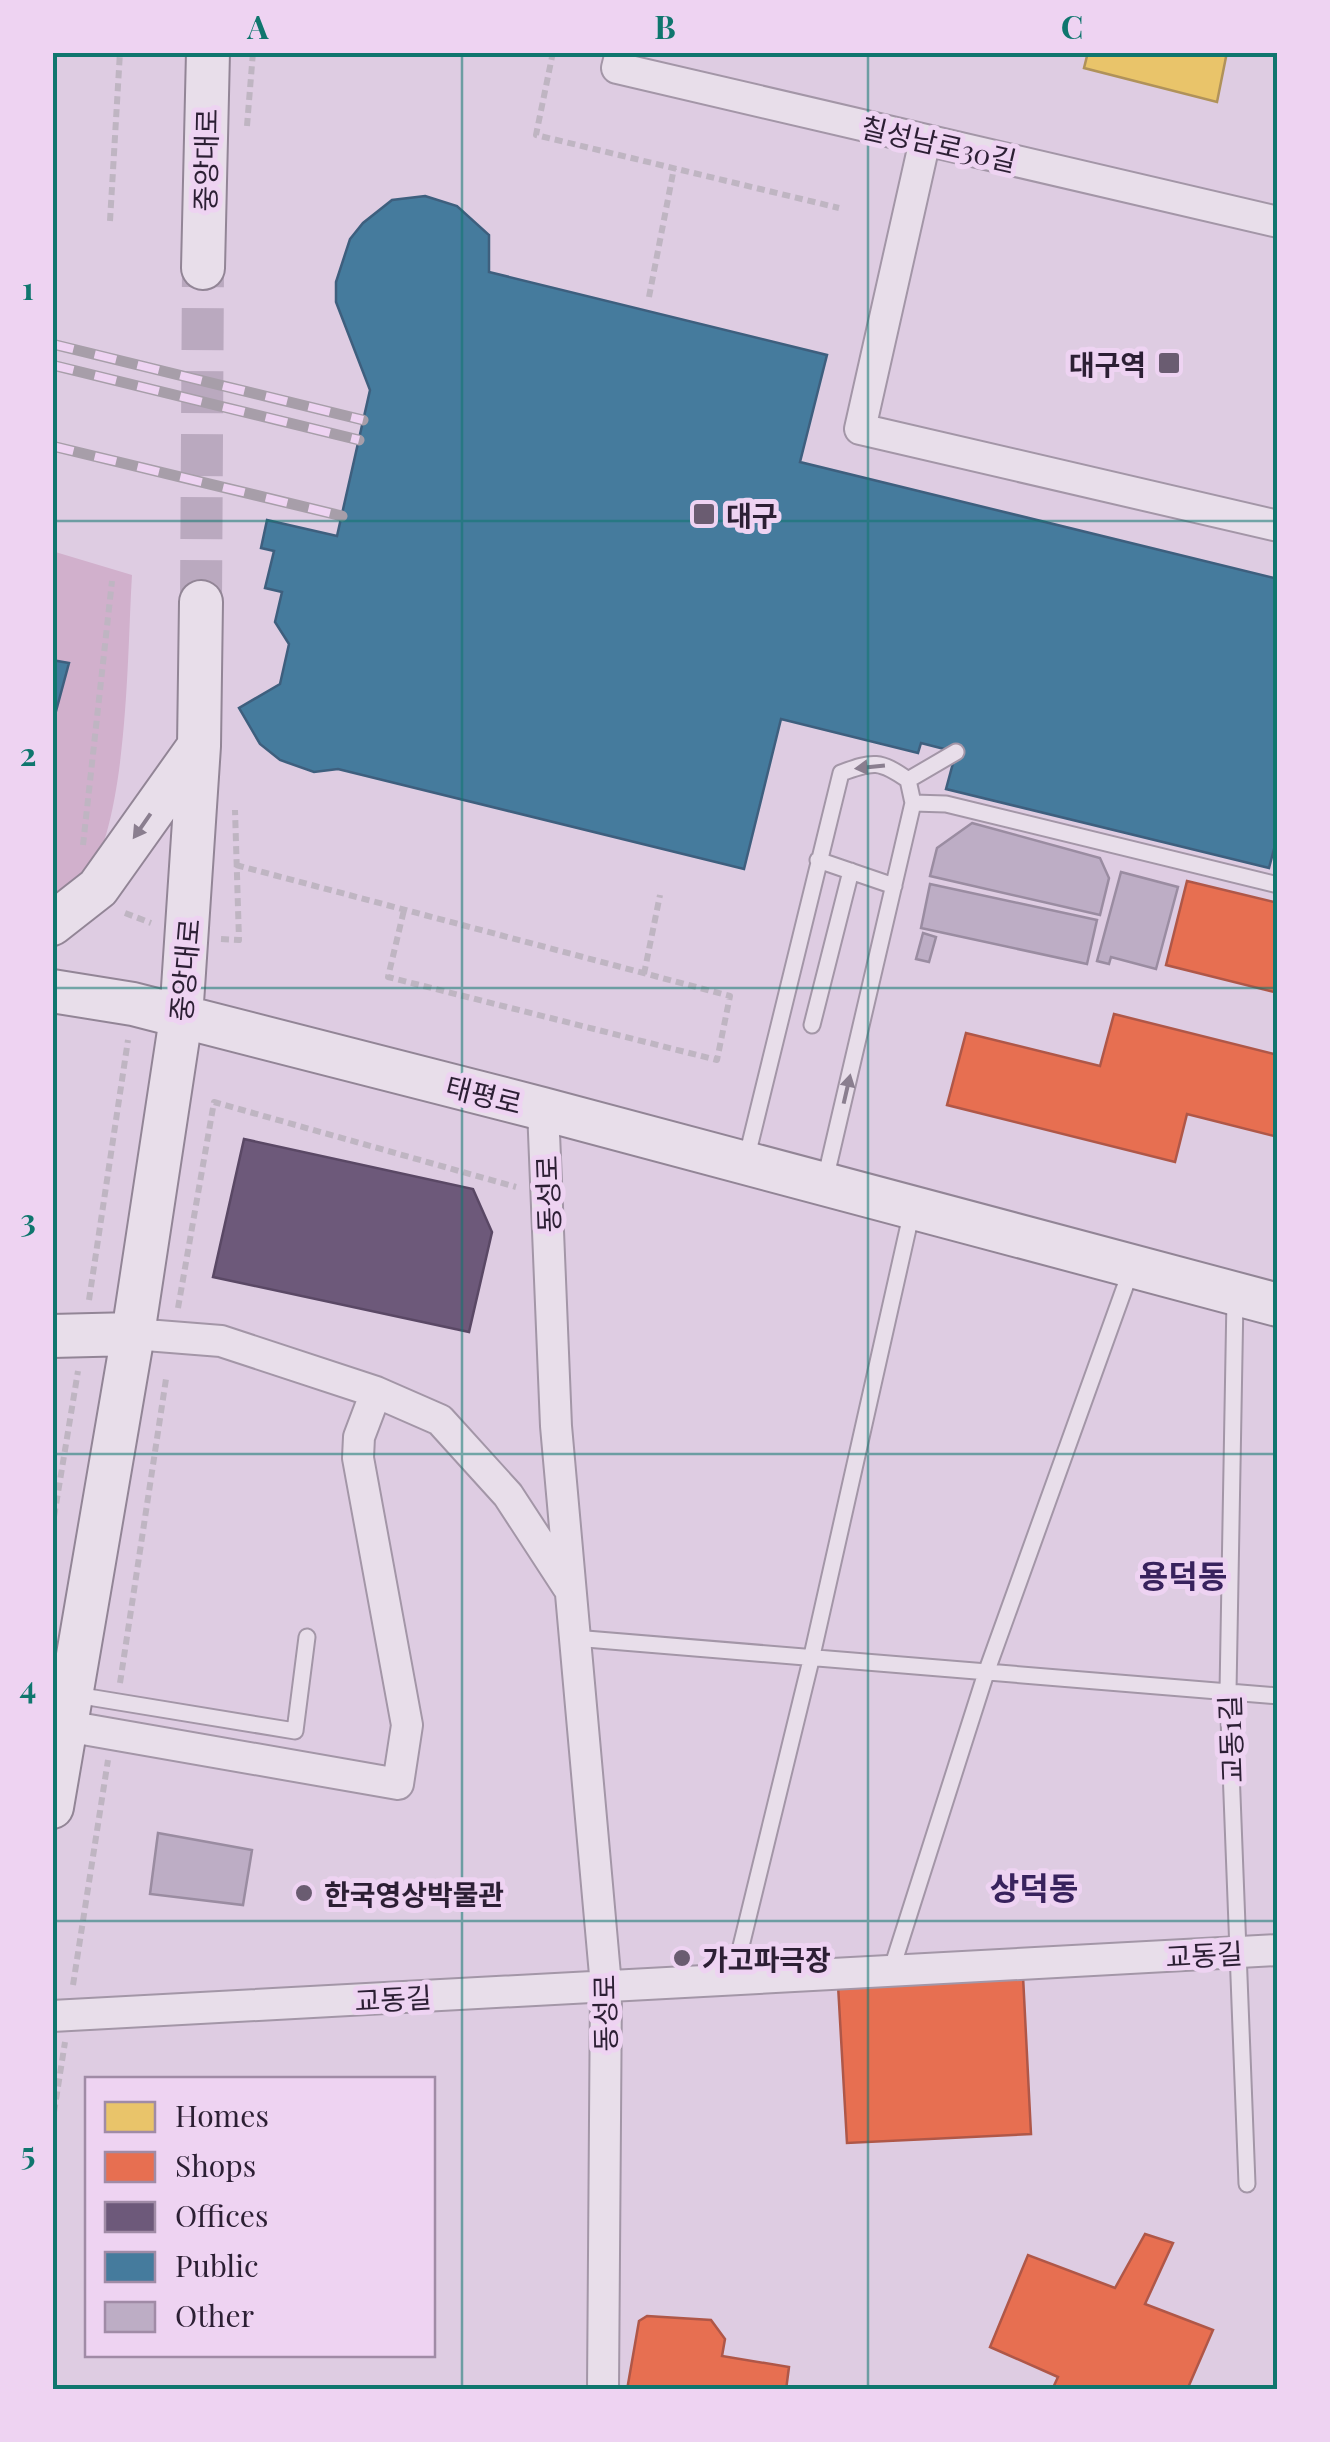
<svg xmlns="http://www.w3.org/2000/svg" width="1330" height="2442" viewBox="0 0 1330 2442" font-family="'Playfair Display','Noto Sans KR',serif">
<rect width="100%" height="100%" fill="#decce2"/>
<path fill="#d1b0cc" d="M52 551 132 575C127 652 129 829 82 886 75 895 62 903 52 911Z"/>
<path fill="#e9c46a" stroke="#b0925a" stroke-width="2.5" d="M1088 52H1227L1217 102 1084 68Z"/>
<path fill="#e76f51" stroke="#af5748" stroke-width="2.5" d="M1187 881 1278 903V993L1166 965Z
M1114 1014 1278 1055V1137L1187 1114 1175 1162 947 1105 966 1033 1100 1066Z
M1023 1976 1031 2134 847 2143 838 1985Z
M1145 2234 1173 2243 1145 2304 1213 2330 1187 2390H1052L1058 2377 990 2347 1028 2255 1115 2288Z
M647 2316 711 2320 725 2339 722 2356 789 2367 786 2390H627L639 2321Z"/>
<path fill="#6d597a" stroke="#5a4865" stroke-width="2.5" d="M244 1139 473 1189 492 1232 469 1332 213 1277Z"/>
<path fill="#457b9d" stroke="#3e5f7e" stroke-width="2.5" d="M425 196 457 206 489 235V272L827 355 800 462 1278 579V834L1269 868 946 789 956 752 921 743 918 753 781 719 744 869 338 769 314 772 280 760 260 744 239 708 280 684 289 644 275 622 282 592 265 588 274 551 261 548 267 520 337 536 370 390 336 302V282L350 239 363 223 392 200Z
M52 660 69 663 52 726Z"/>
<path fill="#bdadc5" stroke="#9a8ca1" stroke-width="2.5" d="M972 823 1100 858 1109 878 1100 915 930 876 937 848Z
M1121 872 1178 887 1156 969 1111 957 1109 964 1097 961Z
M930 884 1097 920 1087 964 921 928Z
M923 933 936 937 929 962 916 959Z
M158 1833 252 1850 243 1905 150 1894Z"/>
<g fill="none" stroke-linecap="round" stroke-linejoin="round">
<path stroke="#baa9bf" stroke-width="42" stroke-dasharray="42 21" stroke-linecap="butt" d="M201 602 203 268"/>
<defs>
<path id="lane" d="M908 780 956 752
M913 803 946 804 1278 885
M818 860 894 886
M812 1025 851 871
M746 1160 841 773C873 761 880 760 908 780L913 803 825 1180
M1235 1298 1228 1692 1247 2184
M574 1638 1278 1696
M76 1695 295 1731 307 1637
M891 1971 986 1673 1131 1270
M733 1979 811 1660 912 1211"/>
<path id="street" d="M621 52 617 68 1278 222
M925 140 860 429 1278 526
M543 1109 556 1426 606 1986 603 2390
M133 1334 221 1341 376 1392 440 1420 508 1495 568 1587
M66 1726 398 1784 407 1725 358 1458 359 1437 376 1392
M52 2016 1278 1950"/>
<path id="secondary" d="M203 268 208 52
M52 924 98 888 199 746
M52 991 133 1004 543 1109 1278 1305
M52 1336 133 1334
M52 1807 133 1334 181 1018 199 746 201 602"/>
</defs>
<use href="#lane" stroke="#a396a7" stroke-width="19"/>
<use href="#street" stroke="#a396a7" stroke-width="34"/>
<use href="#secondary" stroke="#928596" stroke-width="46"/>
<path stroke="#bfb5c2" stroke-width="6" stroke-dasharray="8 5" stroke-linecap="butt" d="M553 52 536 135 839 208
M247 126 253 52
M110 221 120 52
M649 297 674 168
M83 845 112 581
M236 865 730 996 717 1060 388 977 404 910
M125 913 151 923
M221 939 239 940 235 810
M644 974 660 895
M89 1300 128 1040
M178 1308 214 1102 516 1187
M52 1529 78 1371
M120 1683 166 1379
M73 1985 108 1760
M52 2125 65 2042"/>
<use href="#lane" stroke="#e8deea" stroke-width="15"/>
<use href="#street" stroke="#e8deea" stroke-width="30"/>
<use href="#secondary" stroke="#e8deea" stroke-width="42"/>
<defs>
<path id="rail" d="M52 344 363 420
M52 365 359 440
M52 446 342 516"/>
</defs>
<use href="#rail" stroke="#a79ea9" stroke-width="11"/>
<use href="#rail" stroke="#eed3f2" stroke-width="8" stroke-dasharray="22" stroke-linecap="butt"/>
</g>
<defs><path id="oneway-solid" d="M-6-.8H1V-3.2L6.5 0L1 3.2V.8H-6Z" transform="scale(2.5)"/></defs>
<g fill="#8a7e8f">
<use href="#oneway-solid" transform="translate(870 767) rotate(174)"/>
<use href="#oneway-solid" transform="translate(142 826) rotate(125)"/>
<use href="#oneway-solid" transform="translate(847 1089) rotate(-77)"/>
</g>
<path fill="none" stroke="#0f766e" stroke-width="2.5" stroke-opacity="0.55" d="M462 52V2390M868 52V2390M52 521H1278M52 988H1278M52 1454H1278M52 1921H1278"/>
<g fill="#6a5c71" stroke="#eed3f2" stroke-width="4">
<rect x="1157" y="351" width="24" height="24" rx="5"/>
<rect x="692" y="502" width="24" height="24" rx="5"/>
<circle cx="304" cy="1893" r="10"/>
<circle cx="682" cy="1958" r="10"/>
</g>
<g text-anchor="middle" dominant-baseline="central" stroke-width="10" stroke-linejoin="round" paint-order="stroke">
<g font-size="28" fill="#2c1f34" stroke="#eed3f2">
<text transform="translate(939 143) rotate(13)">칠성남로30길</text>
<text transform="translate(205 160) rotate(-89)">중앙대로</text>
<text transform="translate(184 970) rotate(-85)">중앙대로</text>
<text transform="translate(484 1094) rotate(14)">태평로</text>
<text transform="translate(547 1194) rotate(-92)">동성로</text>
<text transform="translate(1230 1739) rotate(-92)">교동1길</text>
<text transform="translate(1204 1954) rotate(-3)">교동길</text>
<text transform="translate(393 1998) rotate(-3)">교동길</text>
<text transform="translate(604 2013) rotate(-91)">동성로</text>
</g>
<g font-size="28" font-weight="bold" fill="#2c1f34" stroke="#eed3f2" text-anchor="start">
<text x="1146" y="363" text-anchor="end">대구역</text>
<text x="726" y="514">대구</text>
<text x="324" y="1893">한국영상박물관</text>
<text x="702" y="1958">가고파극장</text>
</g>
<g font-size="32" font-weight="bold" fill="#38225d" stroke="#eed3f2">
<text x="1183" y="1574">용덕동</text>
<text x="1034" y="1886">상덕동</text>
</g>
</g>
<rect width="1330" height="2442" fill="none" stroke="#eed3f2" stroke-width="110"/>
<rect x="85" y="2077" width="350" height="280" fill="#eed3f2" stroke="#a08ba6" stroke-width="2.5"/>
<rect x="105" y="2102" width="50" height="30" fill="#e9c46a" stroke="#a08ba6" stroke-width="2.5"/>
<text x="175" y="2127" font-size="30" fill="#2c1f34">Homes</text>
<rect x="105" y="2152" width="50" height="30" fill="#e76f51" stroke="#a08ba6" stroke-width="2.5"/>
<text x="175" y="2177" font-size="30" fill="#2c1f34">Shops</text>
<rect x="105" y="2202" width="50" height="30" fill="#6d597a" stroke="#a08ba6" stroke-width="2.5"/>
<text x="175" y="2227" font-size="30" fill="#2c1f34">Offices</text>
<rect x="105" y="2252" width="50" height="30" fill="#457b9d" stroke="#a08ba6" stroke-width="2.5"/>
<text x="175" y="2277" font-size="30" fill="#2c1f34">Public</text>
<rect x="105" y="2302" width="50" height="30" fill="#bdadc5" stroke="#a08ba6" stroke-width="2.5"/>
<text x="175" y="2327" font-size="30" fill="#2c1f34">Other</text>
<rect x="55" y="55" width="1220" height="2332" fill="none" stroke="#0f766e" stroke-width="4"/>
<g font-size="32" text-anchor="middle" font-weight="bold" fill="#0f766e">
<text x="258" y="39">A</text>
<text x="665" y="39">B</text>
<text x="1072" y="39">C</text>
<text x="28" y="300">1</text>
<text x="28" y="766">2</text>
<text x="28" y="1232">3</text>
<text x="28" y="1699">4</text>
<text x="28" y="2165">5</text>
</g>
</svg>
